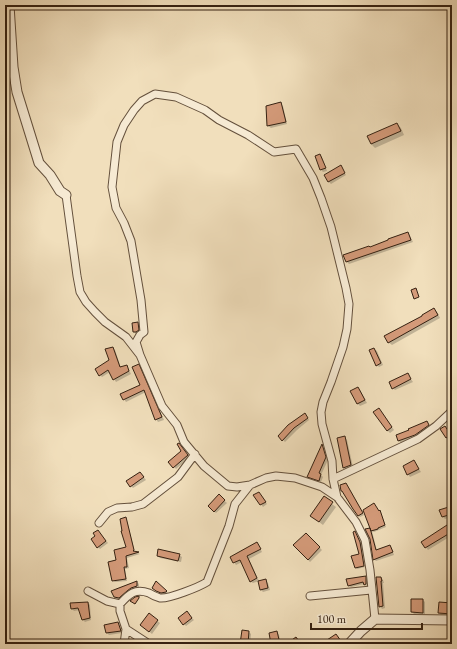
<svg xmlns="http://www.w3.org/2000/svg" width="457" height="649" viewBox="0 0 457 649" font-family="'EB Garamond',serif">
<rect width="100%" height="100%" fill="#f1dfbc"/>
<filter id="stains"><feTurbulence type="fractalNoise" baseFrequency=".005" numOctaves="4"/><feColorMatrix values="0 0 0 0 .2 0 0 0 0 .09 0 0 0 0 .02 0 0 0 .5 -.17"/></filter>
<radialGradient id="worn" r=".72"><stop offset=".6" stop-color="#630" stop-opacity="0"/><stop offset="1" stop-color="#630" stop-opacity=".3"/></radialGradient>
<path fill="#0003" d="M281 104 283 106 287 124 271 128 268 126V106Z
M397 124 401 128 404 135 375 148 371 144 368 136Z
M320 155 322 157 327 171 323 172 321 170 316 156Z
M341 167 346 175 331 184 328 181Z
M452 191V198L449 195Z
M408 233 410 236 413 242 349 264 347 262 345 255 370 248Z
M434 309 437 312 440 318 392 345 388 342Z
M138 323 140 326 141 332 139 334H136L134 332Z
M113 348 115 350 121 368 126 366 128 368 131 374 116 382 110 372 102 377 100 375 110 361Z
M374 349 377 351 383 365 379 367 377 365Z
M141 368 164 420 158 422 156 419 146 392 126 402 124 399 141 385Z
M408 375 413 382 395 390 393 388Z
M358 388 360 390 367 403 360 406 358 404 352 392Z
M381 411 394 430 390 433 387 430Z
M307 416 309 420 297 430 285 442 279 436Z
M427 422 430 428 418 437 401 443 399 441Z
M442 429H447L452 438 449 440Z
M345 437 347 440 353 467 346 470 344 468 338 439Z
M322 446 324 447 328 460 321 475 323 477 321 482 310 479 308 476Z
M181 447 189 458 176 469 170 462 182 452Z
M414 461 416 464 421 472 410 477 408 474Z
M142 475 146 480 133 488 131 486Z
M348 486 364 515 360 517 358 515Z
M261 495 267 504 263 507 255 496Z
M219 496 227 503 216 513 209 506Z
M324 498 336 507 323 525 311 516Z
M452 507V517L445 519 443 517Z
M380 511 381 513 386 527 374 532 372 531Z
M125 519 127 521 135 552 140 554 127 558 129 568 125 569 127 581 115 582 113 580 118 561 127 548Z
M447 526 450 531 452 530V537L451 536 428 550 422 542Z
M370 529 372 531 377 551 390 546 392 549 394 555 376 561 374 559Z
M355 532 362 544 365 567 357 569 356 568 361 554Z
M100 533 108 543 100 549 98 547Z
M306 534 322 550 310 562 295 545Z
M259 546 262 552 249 559 259 581 253 583 250 581 242 562 236 565 234 562Z
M179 555 182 557 181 562 160 558 158 556Z
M365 577 367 579 368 585 366 586 364 584 351 587 349 586 347 580Z
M381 578 383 580 384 583H383L385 608 382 609 380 606Z
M265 580 268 583 270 590 263 592 261 590 259 581V582Z
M137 582 139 584V589L120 600 117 599 115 597Z
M157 583 169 594 164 595 159 593 153 588Z
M412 600H423L425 602V614H414L412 612Z
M88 603 90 605 91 620 85 622 83 620 80 610 74 611 72 609Z
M452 604V616L441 615 439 613Z
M149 615 160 623 152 634 144 627Z
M189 615 194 620 186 626 184 624Z
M118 623 120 626 122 633 109 635 107 633Z
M243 631 249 632 251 634 250 644H241Z
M277 632 279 635 281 644H272Z
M340 639 343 644H323Z
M184 640 187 644H175Z"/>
<path fill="#d49a79" stroke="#352111" d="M281 102 286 122 267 126 266 106Z
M397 123 401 131 371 144 367 136Z
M320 154 326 168 320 170 315 156Z
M341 165 345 173 328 182 324 175Z
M408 232 411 240 346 262 343 255 369 246 370 247 388 240V239Z
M416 288 419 297 414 299 411 290Z
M434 308 438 315 388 343 384 336 422 316V315Z
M138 322 139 330 136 332H133L132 323Z
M113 347 120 367 127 365 129 371 113 380 108 370 99 376 95 369 109 360 105 349Z
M374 348 381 363 376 366 369 350Z
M139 364 162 417 155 420 144 390 123 400 120 394 140 385 132 367Z
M408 373 411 379 392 389 389 382Z
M358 387 365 400 357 404 350 391Z
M379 408 392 427 387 431 373 412Z
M305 413 308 418 294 428 282 441 278 436 288 425Z
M427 421 429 425 415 435 398 441 396 435 409 430 408 429Z
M445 426 451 435 446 438 440 429Z
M345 436 351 465 343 468 337 438Z
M179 443 188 455 173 468 168 462 181 451 177 444Z
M322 444 326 457 319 473 321 474 319 481 307 477Z
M414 460 419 469 407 475 403 466Z
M140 472 144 477 130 487 126 481Z
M346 483 363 513 358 516 353 509 342 491H341L340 485Z
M259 492 266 502 260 505 253 495Z
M219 494 225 500 214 512 208 506Z
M324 496 333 502 319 522 310 516Z
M374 503 379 511 380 510 385 525 378 528V529L371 531 363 510Z
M452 506V514L442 517 439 510Z
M126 517 134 550 133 551 139 552 126 556 127 567H124L126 579 112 581 108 562 116 560 114 550 126 547 121 531H122L120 519Z
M447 525 450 533 425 548 421 542Z
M370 528 376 550 390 545 393 552 373 560 370 539 365 529Z
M98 530 106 541 97 548 91 539 95 536 93 533Z
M355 531 360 542 364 566 355 568 351 556 359 554 353 532Z
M306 533 320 547 308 560 293 545Z
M257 542 261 549 247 556 257 578 250 582 240 560 233 563 230 557Z
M158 549 180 554 178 561 157 556Z
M366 576V584L364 585 363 582 348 586 346 579Z
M376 577H381L382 581H381L383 606 379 607Z
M266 579 268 588 260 590 258 581Z
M137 581V586L131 588 127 591 119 598 114 597 111 591Z
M156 581 167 591 166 592 161 593 156 591 152 588Z
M139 596V598L135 604 130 601 135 597Z
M411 599H423V613L411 612Z
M88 602 90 618 82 620 78 608 71 609 70 603Z
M439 602 452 603V614L438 613Z
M187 611 192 618 183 625 178 618Z
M149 613 158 620 149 632 140 625Z
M118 622 121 631 106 633 104 625Z
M242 630 249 631 248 644H240Z
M277 631 280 644H271L269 633Z
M336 634 341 641 337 644H321Z
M296 637 301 644H286Z"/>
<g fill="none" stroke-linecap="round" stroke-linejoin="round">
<defs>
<path id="minor" d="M66 195 77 276 80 292 86 302 95 312 105 322 126 337 140 355 162 406 177 425 184 442 204 466 228 486 237 487 250 485 266 478 276 476 295 478 322 487 337 497 356 522 365 540 370 570 375 619
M140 355 136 342 140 335 144 332 141 300 131 241 124 223 116 208 112 187 117 142 124 125 134 110 142 101 155 94 176 97 205 110 219 120 248 135 274 152 296 149 313 178 321 198 331 227 346 288 349 304 347 329 343 347 331 382 323 402 321 412 322 424 332 461 333 479 337 497
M333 479 418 439 436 426 452 411
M99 523 108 512 117 508 132 507 143 504 178 477 195 454
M88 591 107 601 120 604
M310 596 371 590
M126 629 146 642 147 644
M124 644 126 629 120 611V604C129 594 135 588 149 593 152 595 157 597 160 598 169 599 199 587 207 582L229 526 235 504 250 485"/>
<path id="tertiary" d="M9 5 13 67 17 92 39 163 50 175 60 191 66 195
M349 644 361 631 375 619 452 620"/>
</defs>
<use href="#minor" stroke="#64503c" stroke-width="9"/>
<use href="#tertiary" stroke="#64503c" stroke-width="11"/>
<use href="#minor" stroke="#f6ead3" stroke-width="7"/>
<use href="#tertiary" stroke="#f6ead3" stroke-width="9"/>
</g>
<rect width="457" height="649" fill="none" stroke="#f1dfbc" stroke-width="20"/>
<rect x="6" y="6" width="445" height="637" fill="none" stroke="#352111" stroke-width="2"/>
<rect x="10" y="10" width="437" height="629" fill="none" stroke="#352111"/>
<path d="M311 623v6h111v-6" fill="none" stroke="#352111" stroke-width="2"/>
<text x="317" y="623" font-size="12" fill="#352111" stroke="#f6ead3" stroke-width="3" paint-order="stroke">100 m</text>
<rect width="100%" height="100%" filter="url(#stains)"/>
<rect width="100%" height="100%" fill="url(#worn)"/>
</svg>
